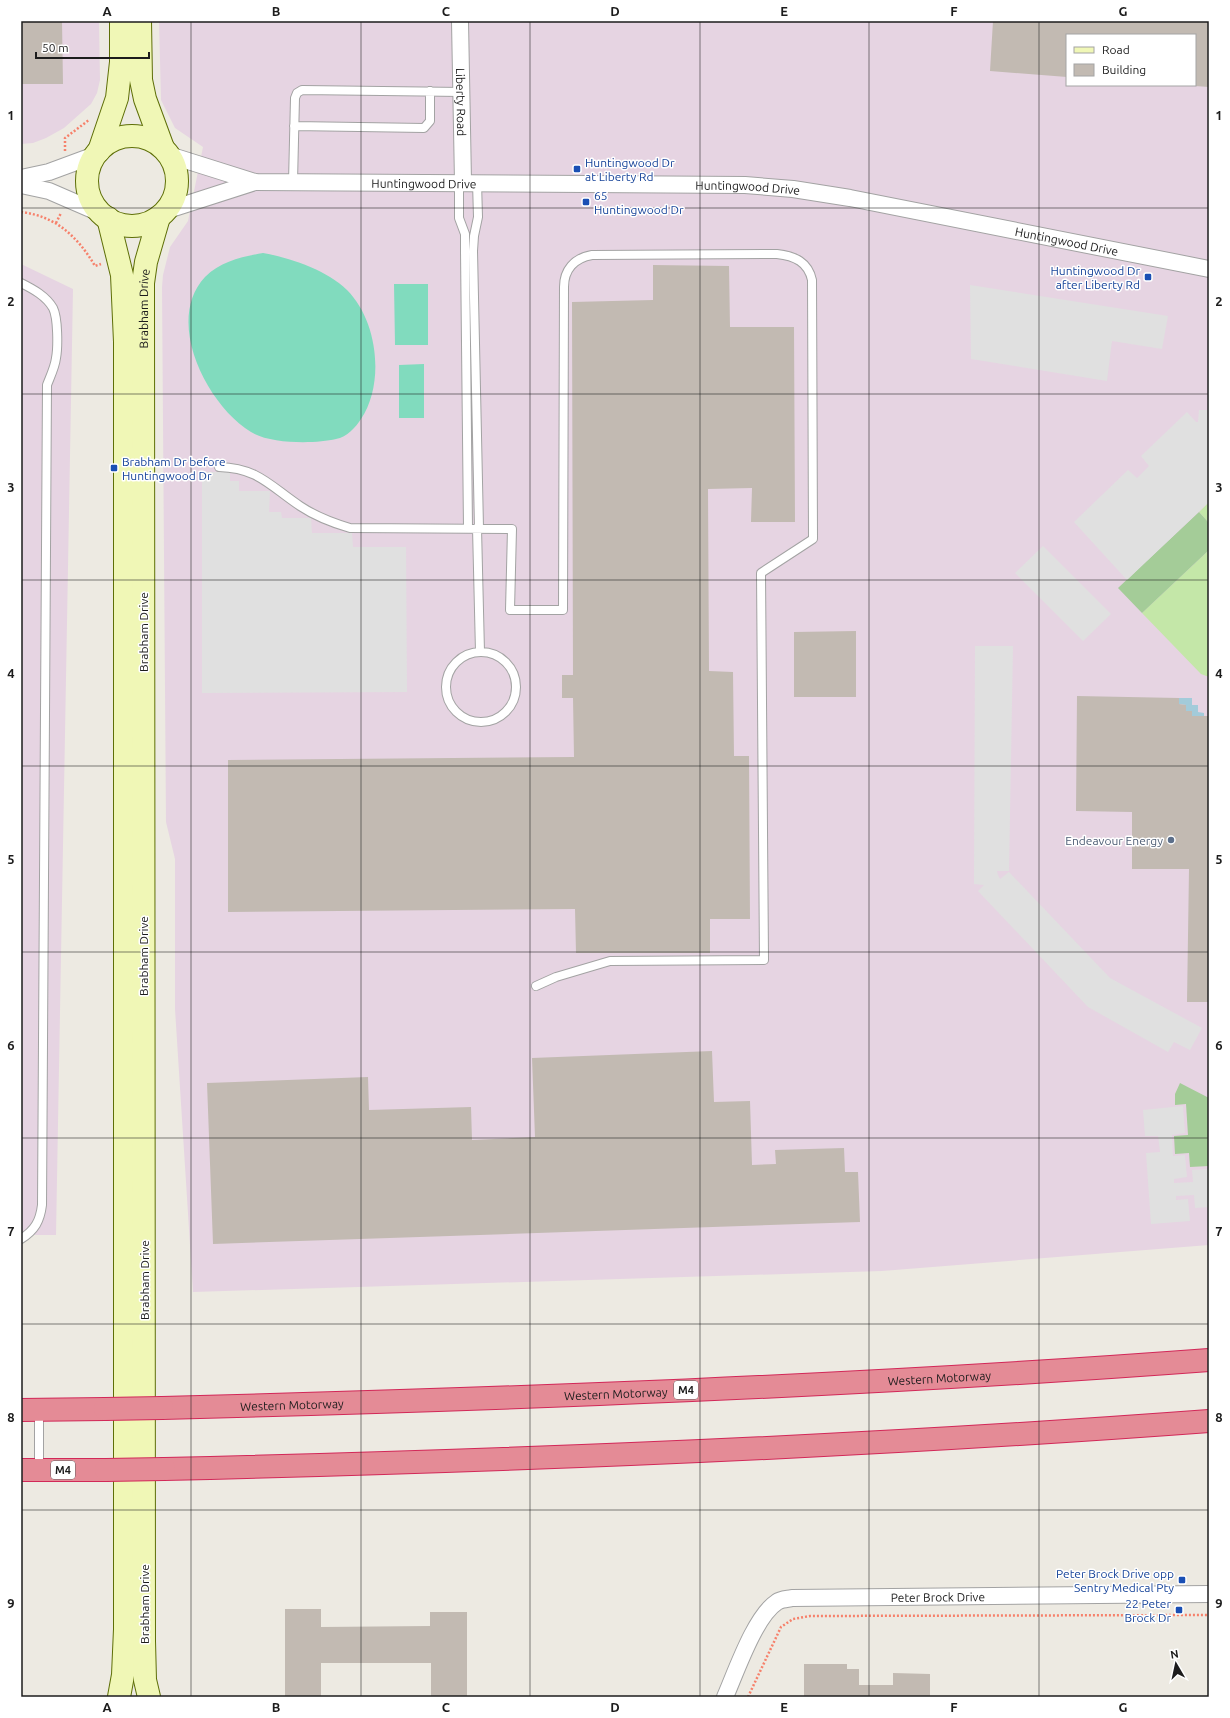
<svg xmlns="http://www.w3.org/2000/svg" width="1230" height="1718" viewBox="0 0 1230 1718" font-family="Ubuntu,sans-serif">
<rect width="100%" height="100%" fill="#edeae2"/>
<path fill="#e6d4e2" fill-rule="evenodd" d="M21 21H99L100 80 97 93 91 104 64 128 46 138 33 143 21 144Z
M159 21H1209V1245L882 1271 193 1292 175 1009V859L166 822 162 287 163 275 170 247 188 221 203 147 175 128 161 100ZM1067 35H1195V85H1067Z
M21 264 73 289 56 1235H21Z"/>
<path fill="#c4e7a8" d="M1209 502V523L1199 512Z
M1209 550V677L1201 674 1142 613Z"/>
<path fill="#a4cc98" d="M1199 512 1209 523V550L1142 613 1118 588Z
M1180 1083 1209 1098V1166L1190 1167 1189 1153 1175 1154 1174 1136 1188 1135 1186 1104 1175 1105V1094Z"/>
<path fill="#81dbbe" d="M263 253C290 258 327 270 347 290 378 321 385 383 361 419 356 427 347 437 336 439 315 444 270 444 251 432 207 405 164 321 205 277 221 261 242 257 263 253Z
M394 284H428V345H395Z
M424 364V418H399V365Z"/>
<path fill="#e0e0e0" d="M970 285 1168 316 1162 349 1112 341 1107 381 971 359Z
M1199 410H1209V502L1127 580 1074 522 1128 470 1137 478 1149 466 1141 456 1187 412 1196 422H1198Z
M202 472H230V481H239V491H270L269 512H281L282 518H311L312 533H352L353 547H406L407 692 202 693Z
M1043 546 1111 614 1083 641 1015 573Z
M975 646H1013L1009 871H997L998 875 1000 879 1009 872 1110 978 1202 1028 1190 1050 1174 1042 1168 1052 1088 1007 978 891 984 885 974 884Z
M1183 1106 1185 1133 1172 1135 1173 1156 1185 1155 1187 1177 1174 1179V1183L1193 1182 1192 1170 1208 1169 1209 1207 1195 1208 1194 1195 1176 1196V1200L1188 1199 1190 1221 1151 1224 1146 1153 1160 1152 1158 1136H1145L1143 1110Z"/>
<path fill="#a3cbda" d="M1179 698H1192V705H1198V712L1204 713V716H1196V718H1192V711H1186V705L1179 704Z"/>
<path fill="#c2bab2" d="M21 21H62L63 84H21Z
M993 21H1209V87L1195 86V35H1067V77L990 71Z
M653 265 729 266 730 327H794L795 522H751L752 488 708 489 709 671 733 672 734 756H749L750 919H710V953H576L575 909 228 912V760L574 757 573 698H562V675H573L572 302 653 300Z
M856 631V697H794V632Z
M1077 696 1179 698V704L1186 705V711H1192V716H1209V1002H1187L1189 869H1132V812L1076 811Z
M712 1051 714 1102 750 1101 752 1165 776 1164 775 1150 844 1148 845 1172H858L860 1222 213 1244 207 1083 368 1077 369 1110 471 1107 472 1140 535 1137 532 1058Z
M285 1609H321V1627L430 1626V1612H467V1697H431V1663H321V1697H285Z
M804 1664H847V1669H859V1685H893V1673L930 1674V1697H804Z"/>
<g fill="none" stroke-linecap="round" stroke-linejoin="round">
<defs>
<path id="lane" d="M294 126 424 128 430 121V91
M293 182 295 98 297 93 302 90 462 92
M459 182V218L465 234V251L468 528
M477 182 478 217 474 236 473 251 479 528
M21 283C33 289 46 296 53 308 58 318 58 347 56 358 55 367 50 377 47 385L42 1205C40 1221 35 1230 21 1239
M219 467C258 468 270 486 300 506 315 516 333 523 350 528L512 529 510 610H563L564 287C564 270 574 258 592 255L777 254C795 256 808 262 812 280L813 539 761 573 764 960 610 961 556 977 536 986
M477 528 480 652
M446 687a35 35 0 1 1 70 0a35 35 0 1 1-70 0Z
M39 1411V1469"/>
<g id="street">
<path id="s1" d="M460 21 463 182"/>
<path id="s2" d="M169 155 255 182 745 185 793 189 850 198 1209 269"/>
<path d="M21 178 49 172 95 155"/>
<path d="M21 185 49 191 102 214"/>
<path d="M165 211 255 182"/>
<path id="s3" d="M725 1697C736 1672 755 1616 777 1602 781 1599 788 1599 792 1598L1209 1594"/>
</g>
<g id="secondary">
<path d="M140 21 141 80 145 99 163 148"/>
<circle cx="132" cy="181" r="45"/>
<path d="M99 151 117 98 121 62V21"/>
<path d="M108 218 122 275 125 342V1629L123 1675 119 1697"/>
<path id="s4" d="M149 1697 145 1680 144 1641 143 283 146 262 159 217"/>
</g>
<g id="highway">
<path id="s5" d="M162 1408C512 1399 861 1386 1209 1360"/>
<path d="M21 1410 105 1409"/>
<path d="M164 1469C512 1461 861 1447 1209 1421"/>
<path d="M21 1470H106"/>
</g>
</defs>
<use href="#lane" stroke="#a3a3a3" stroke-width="10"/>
<use href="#street" stroke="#a3a3a3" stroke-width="18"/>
<use href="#secondary" stroke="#5e6f07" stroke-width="24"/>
<use href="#highway" stroke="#d22858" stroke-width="24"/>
<path stroke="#f6816b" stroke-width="2.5" stroke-dasharray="2 2" stroke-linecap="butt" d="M65 151V138L89 120
M21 212C56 216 78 237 95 266L101 264
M56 223 61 213
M748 1697 781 1627 793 1619 810 1616 1209 1615"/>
<use href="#lane" stroke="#fff" stroke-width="8"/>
<use href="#street" stroke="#fff" stroke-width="16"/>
<use href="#secondary" stroke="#f0f7b6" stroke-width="22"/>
<use href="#highway" stroke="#e48b96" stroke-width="22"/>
<defs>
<path id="highway-bridge" d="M105 1409 162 1408
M106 1470 164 1469"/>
</defs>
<use href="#highway-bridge" stroke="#d22858" stroke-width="24" stroke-linecap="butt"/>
<use href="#highway-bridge" stroke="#e48b96" stroke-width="22"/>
</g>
<path fill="none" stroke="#1c1c1c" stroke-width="1" stroke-opacity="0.55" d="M191 21V1697M361 21V1697M530 21V1697M700 21V1697M869 21V1697M1039 21V1697M21 208H1209M21 394H1209M21 580H1209M21 766H1209M21 952H1209M21 1138H1209M21 1324H1209M21 1510H1209"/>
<g fill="#1a4fb4" stroke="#fff" stroke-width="1.5">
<rect x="573" y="165" width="8" height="8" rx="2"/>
<rect x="582" y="198" width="8" height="8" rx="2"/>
<rect x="1144" y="273" width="8" height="8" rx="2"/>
<rect x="110" y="464" width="8" height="8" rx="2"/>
<rect x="1178" y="1576" width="8" height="8" rx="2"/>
<rect x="1175" y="1606" width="8" height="8" rx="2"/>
</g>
<circle fill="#5c6f8a" stroke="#fff" stroke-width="1.5" cx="1171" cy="840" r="4"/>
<g text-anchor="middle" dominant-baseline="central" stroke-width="3" stroke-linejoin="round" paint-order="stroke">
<g fill="#fff" stroke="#606060" stroke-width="1">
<rect x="674" y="1381" width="24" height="18" rx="3"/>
<rect x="51" y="1461" width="24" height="18" rx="3"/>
</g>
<g font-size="11" font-weight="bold" fill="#1c1c1c">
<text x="686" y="1390">M4</text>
<text x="63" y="1470">M4</text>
</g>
<g font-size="12" fill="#1c1c1c" stroke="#fff">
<text stroke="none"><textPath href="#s1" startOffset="81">Liberty Road</textPath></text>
<text stroke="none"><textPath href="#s2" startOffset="259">Huntingwood Drive</textPath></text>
<text stroke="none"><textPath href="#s2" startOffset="583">Huntingwood Drive</textPath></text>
<text stroke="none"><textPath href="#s2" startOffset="907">Huntingwood Drive</textPath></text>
<text stroke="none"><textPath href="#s4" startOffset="1389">Brabham Drive</textPath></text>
<text transform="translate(143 632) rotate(-90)">Brabham Drive</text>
<text transform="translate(143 956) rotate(-90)">Brabham Drive</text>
<text transform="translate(144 1280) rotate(-90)">Brabham Drive</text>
<text stroke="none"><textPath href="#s5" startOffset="778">Western Motorway</textPath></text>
<text stroke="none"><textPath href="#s5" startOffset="454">Western Motorway</textPath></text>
<text stroke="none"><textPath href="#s5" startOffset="130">Western Motorway</textPath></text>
<text stroke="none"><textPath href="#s3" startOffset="271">Peter Brock Drive</textPath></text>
<text transform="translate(144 1604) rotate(-90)">Brabham Drive</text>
</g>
<g font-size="12" fill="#164399" stroke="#fff" text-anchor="start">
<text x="585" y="162">Huntingwood Dr<tspan x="585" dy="14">at Liberty Rd</tspan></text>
<text x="594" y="195">65<tspan x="594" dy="14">Huntingwood Dr</tspan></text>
<text x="1140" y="270" text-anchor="end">Huntingwood Dr<tspan x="1140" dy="14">after Liberty Rd</tspan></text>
<text x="122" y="461">Brabham Dr before<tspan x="122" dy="14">Huntingwood Dr</tspan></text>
<text x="1174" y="1573" text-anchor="end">Peter Brock Drive opp<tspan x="1174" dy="14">Sentry Medical Pty</tspan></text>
<text x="1171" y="1603" text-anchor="end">22 Peter<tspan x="1171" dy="14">Brock Dr</tspan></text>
</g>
<g font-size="12" fill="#4e5e75" stroke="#fff" text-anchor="end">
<text x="1163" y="840">Endeavour Energy</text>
</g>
</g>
<rect width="1230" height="1718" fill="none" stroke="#ffffff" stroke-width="44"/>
<rect x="1066" y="34" width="130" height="52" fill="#ffffff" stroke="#a4a4a4"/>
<rect x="1074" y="47" width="20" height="6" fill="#f0f7b6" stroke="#a4a4a4"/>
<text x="1102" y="54" font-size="12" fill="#1c1c1c">Road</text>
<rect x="1074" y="64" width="20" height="12" fill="#c2bab2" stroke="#a4a4a4"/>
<text x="1102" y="74" font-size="12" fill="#1c1c1c">Building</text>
<g transform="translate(1176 1664) rotate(351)" stroke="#ffffff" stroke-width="3" paint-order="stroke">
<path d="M0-3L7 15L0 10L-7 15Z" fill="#1c1c1c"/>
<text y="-6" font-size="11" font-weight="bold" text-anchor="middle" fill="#1c1c1c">N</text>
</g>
<path d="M36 52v6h113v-6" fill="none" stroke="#1c1c1c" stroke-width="2"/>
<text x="42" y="52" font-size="12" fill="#1c1c1c" stroke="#ffffff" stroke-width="3" paint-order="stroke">50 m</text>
<rect x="22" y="22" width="1186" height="1674" fill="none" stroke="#1c1c1c" stroke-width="1.5"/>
<g font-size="13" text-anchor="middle" font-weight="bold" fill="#1c1c1c">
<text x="107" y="16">A</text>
<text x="276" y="16">B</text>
<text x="446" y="16">C</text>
<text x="615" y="16">D</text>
<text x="784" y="16">E</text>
<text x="954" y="16">F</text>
<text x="1123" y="16">G</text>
<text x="11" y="120">1</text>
<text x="1219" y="120">1</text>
<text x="11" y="306">2</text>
<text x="1219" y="306">2</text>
<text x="11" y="492">3</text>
<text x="1219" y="492">3</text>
<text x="11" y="678">4</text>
<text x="1219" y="678">4</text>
<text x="11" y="864">5</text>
<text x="1219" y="864">5</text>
<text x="11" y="1050">6</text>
<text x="1219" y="1050">6</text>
<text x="11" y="1236">7</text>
<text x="1219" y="1236">7</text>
<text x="11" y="1422">8</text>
<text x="1219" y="1422">8</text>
<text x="11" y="1608">9</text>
<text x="1219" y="1608">9</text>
<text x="107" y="1712">A</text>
<text x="276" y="1712">B</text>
<text x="446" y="1712">C</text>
<text x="615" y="1712">D</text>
<text x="784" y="1712">E</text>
<text x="954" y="1712">F</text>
<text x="1123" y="1712">G</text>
</g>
</svg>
